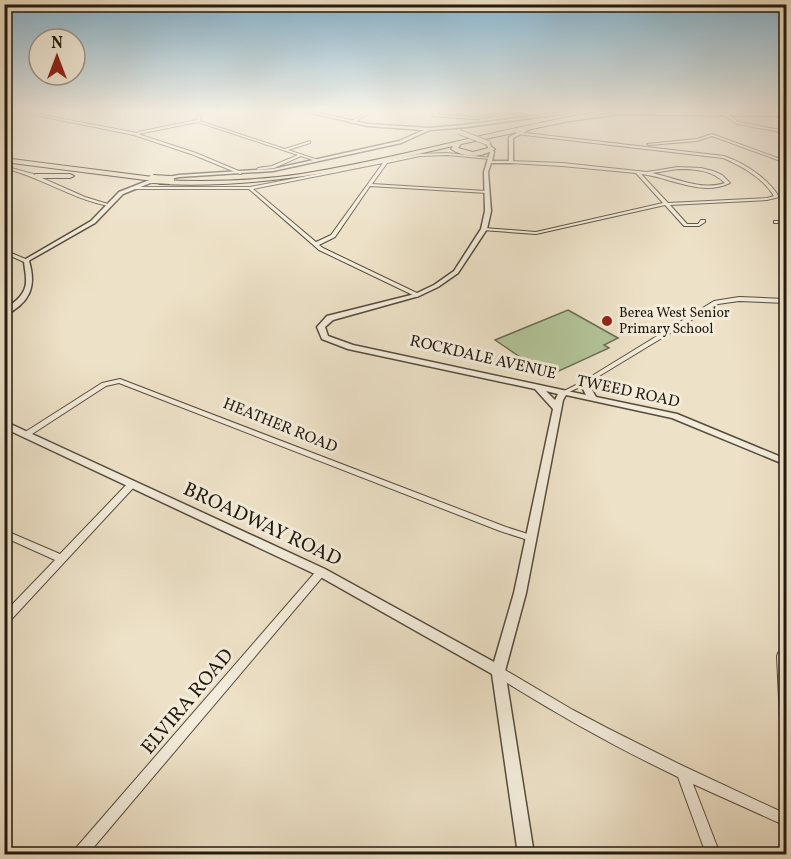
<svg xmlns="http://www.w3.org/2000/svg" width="791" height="859" viewBox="0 0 791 859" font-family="Vollkorn,serif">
<rect width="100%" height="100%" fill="#ede1c7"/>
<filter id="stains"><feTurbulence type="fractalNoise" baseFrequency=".00333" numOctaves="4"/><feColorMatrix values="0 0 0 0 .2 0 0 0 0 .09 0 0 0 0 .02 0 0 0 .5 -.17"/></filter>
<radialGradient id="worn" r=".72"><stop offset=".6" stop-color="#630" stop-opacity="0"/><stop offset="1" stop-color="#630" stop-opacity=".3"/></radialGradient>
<path fill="#b3c499" stroke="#6a6f54" stroke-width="1.5" d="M568 310 618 338 604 345 609 348 548 376 495 340Z"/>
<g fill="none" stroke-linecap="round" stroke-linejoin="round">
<defs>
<path id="minor" d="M15 111H21L137 133 138 132 197 120 199 111H202L200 121 285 149 310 141V143L288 150 318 160 316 161 301 156 274 168 257 170 258 168 272 166 298 155 198 122 138 134 196 153 241 172V174H240L194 155 134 135Z
M369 111H373L353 123 350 122Z
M436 111H440L436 114 475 117 522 111H529L475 119 432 116Z
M725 113 739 122 786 131V133L737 124 724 115Z
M517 132 724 156C744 163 768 178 779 197L767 200 670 205 687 224H698L701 220H705V222L699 226H684L665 205 536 234 482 230V229L484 228 536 232 663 203 636 173 562 166 510 163 511 161 562 163 647 172 678 167 701 168 713 171 722 175 730 183C701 197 670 177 641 174L668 203 767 198 774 196C764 179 742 166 723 158L516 134ZM678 169C695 169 712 170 725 183 700 191 676 178 652 173Z
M712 134 786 161V163L712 136 697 141 649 145 647 144 697 139Z
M447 153 492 158 490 159 447 155 420 156 387 163 372 184 486 191 488 192 487 193 370 186 335 237 319 245 323 248 419 294 420 295 417 297 319 250 249 189H132L130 188 132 187H250L420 154ZM383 163 331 235 316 242 253 189Z
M4 166 33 174 85 197 111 205 109 206C72 199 41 177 4 168Z
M774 221H786V223H774Z
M4 250 28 260 29 261 24 262 4 253Z
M739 297 786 299V303L739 301 718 304 586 384 565 394 563 395 560 393 582 382 714 301Z
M120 379 506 527 534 536 536 538 534 540 531 541 500 531 119 383 106 386 29 436H23L22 434 102 383Z
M132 481 135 482 136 484 135 486 8 623 4 624V613L55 560 4 537V530L60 554 129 482Z
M321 568 324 569 326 572 324 575 88 854H73L75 849 318 569Z
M782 651 786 654V725L782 723 780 719 777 656 778 653Z
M500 667 573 710 609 729 681 765 786 814V826L693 784 720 854H706L678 777C615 747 555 713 496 676L495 672 496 668Z"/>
<path id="tertiary" d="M303 111H309L368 124 429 128 463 125 572 111 574 112 467 127 430 130 401 143 273 171 179 177 150 183 123 194 95 223 30 260 29 261C37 288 29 303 4 316V310C15 302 27 294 26 279 26 272 24 266 24 260L91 221 119 192 147 181 179 175 273 169 399 141 424 130 368 126Z
M620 112 786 114V116L620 114 570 121 568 120Z
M529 127 532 128 513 138V163H491L488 172 491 211 487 229 458 273 438 287 419 296 333 320 325 327 328 336 353 345 586 395 580 383 584 381H587L596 397 677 414 786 459V465L672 418 566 395 563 400 526 593 505 671 534 854H518L492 674 317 575 4 428V421L325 569 494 662 514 593 553 409 535 389 348 349 322 339 317 327 327 316 415 294 434 285 454 271 481 229 485 211 484 172 490 152 486 143 489 142 494 152 492 161H509V137ZM546 391 558 394 555 400Z"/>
<path id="motorway" d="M605 111H617L461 144 458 148 473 152 492 147 495 149C482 158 464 158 451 149L453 146C356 169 261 189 160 184L156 182 160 180C207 182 254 181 301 174 403 158 502 127 605 111Z
M717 111 786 112V116L720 113Z
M4 158 153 177 157 179 153 181 4 162Z
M35 174H70L74 176 70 178H35Z"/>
</defs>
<use href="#minor" stroke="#554c3d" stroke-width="2"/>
<use href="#tertiary" stroke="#554c3d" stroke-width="3"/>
<use href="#motorway" stroke="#221a0f" stroke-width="2"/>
<use href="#minor" fill="#f3ecdb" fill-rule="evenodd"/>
<use href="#tertiary" fill="#f3ecdb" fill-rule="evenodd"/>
<use href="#motorway" fill="#ede1c7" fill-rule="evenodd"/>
<defs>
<path id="tertiary-bridge" d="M459 132 488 143"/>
<path id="motorway-bridge" d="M153 179 170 180"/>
</defs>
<use href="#tertiary-bridge" stroke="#554c3d" stroke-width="6" stroke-linecap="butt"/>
<use href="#motorway-bridge" stroke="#221a0f" stroke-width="10" stroke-linecap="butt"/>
<use href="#tertiary-bridge" stroke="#f3ecdb" stroke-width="4.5"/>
<use href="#motorway-bridge" stroke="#ede1c7" stroke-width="8"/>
</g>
<linearGradient id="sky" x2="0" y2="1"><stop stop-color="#88b8d4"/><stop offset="0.48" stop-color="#f7f2e6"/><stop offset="1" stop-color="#f7f2e6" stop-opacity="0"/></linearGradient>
<rect width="791" height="231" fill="url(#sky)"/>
<circle fill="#8f2418" stroke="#f3ecdb" stroke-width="2" cx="607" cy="321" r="6"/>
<g text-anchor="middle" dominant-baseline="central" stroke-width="6" stroke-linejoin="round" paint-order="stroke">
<g font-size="14" fill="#221a0f" stroke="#f3ecdb" text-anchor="start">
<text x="619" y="313">Berea West Senior<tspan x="619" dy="16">Primary School</tspan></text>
</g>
<g font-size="16" fill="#221a0f" stroke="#f3ecdb">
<text transform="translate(483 358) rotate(13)">ROCKDALE AVENUE</text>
<text transform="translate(628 392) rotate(12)">TWEED ROAD</text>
<text transform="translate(280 426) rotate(22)">HEATHER ROAD</text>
</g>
<g font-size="20" fill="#221a0f" stroke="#f3ecdb">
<text transform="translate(262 525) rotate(25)">BROADWAY ROAD</text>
<text transform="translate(188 702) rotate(-50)">ELVIRA ROAD</text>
</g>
</g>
<rect width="791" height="859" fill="none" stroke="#ede1c7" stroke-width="24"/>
<rect x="6" y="6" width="779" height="847" fill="none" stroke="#221a0f" stroke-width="3"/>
<rect x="12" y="12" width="767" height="835" fill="none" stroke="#221a0f" stroke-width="1.5"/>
<g transform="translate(57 57)"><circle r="28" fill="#f3ecdb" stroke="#9f9889" stroke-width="1.5"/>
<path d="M0-4.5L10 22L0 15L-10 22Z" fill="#8f2418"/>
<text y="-9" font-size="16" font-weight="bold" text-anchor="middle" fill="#221a0f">N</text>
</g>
<rect width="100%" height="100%" filter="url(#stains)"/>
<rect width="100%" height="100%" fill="url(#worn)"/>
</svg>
